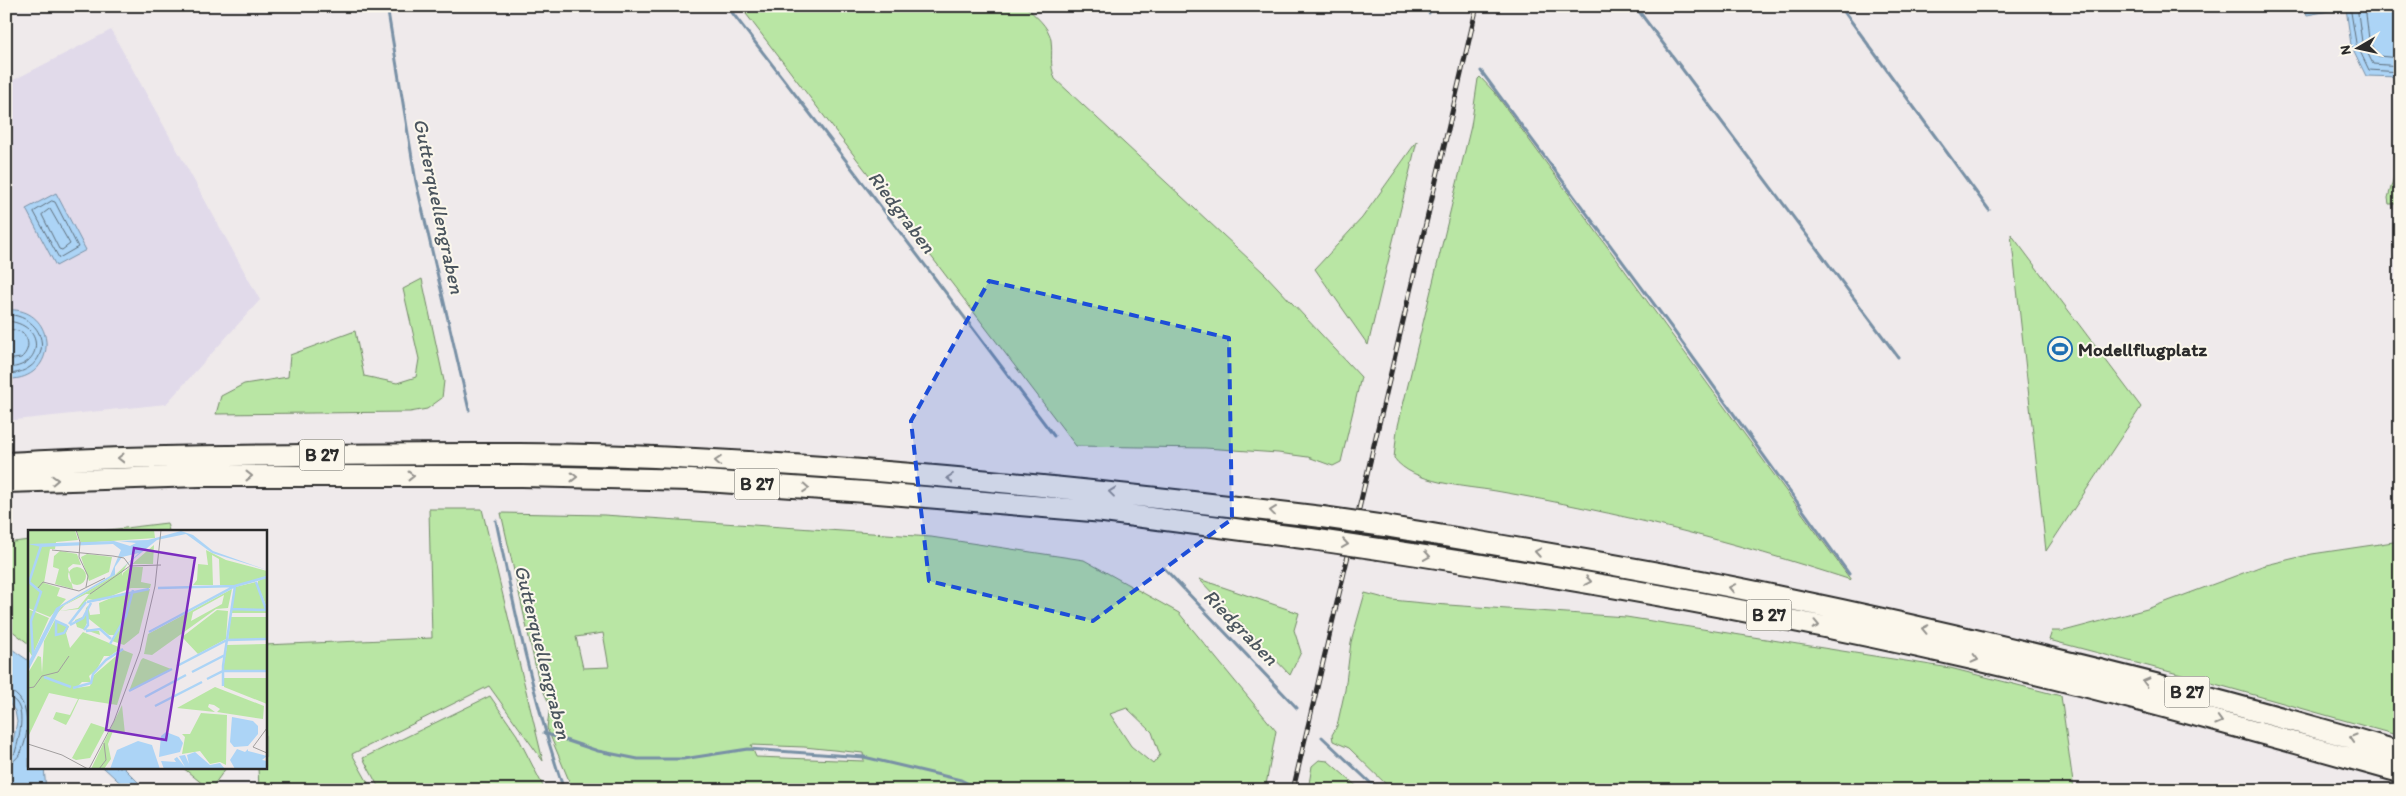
<svg xmlns="http://www.w3.org/2000/svg" width="2406" height="796" viewBox="0 0 2406 796" font-family="Itim,sans-serif">
<rect width="100%" height="100%" fill="#efeaeb"/>
<filter id="ink" filterUnits="userSpaceOnUse"><feTurbulence type="fractalNoise" baseFrequency=".02" numOctaves="2"/><feDisplacementMap in="SourceGraphic" scale="10" xChannelSelector="R" yChannelSelector="G"/><feConvolveMatrix kernelMatrix="1 2 1 2 8 2 1 2 1" color-interpolation-filters="sRGB"/></filter>
<g filter="url(#ink)">
<path fill="#e1daea" d="M111 30 260 300 166 404 6 421V84Z"/>
<path fill="#b9e6a4" stroke="#728868" fill-rule="evenodd" d="M740 6H1025C1034 15 1049 26 1051 40 1053 56 1049 63 1055 79L1264 273 1361 377 1341 462 1333 466 1308 457 1278 453 1205 448 1076 446Z
M1480 77 1495 93 1851 580C1735 542 1617 512 1496 491 1466 486 1413 484 1394 458L1397 430 1471 126 1478 79Z
M1417 141 1368 345 1315 269 1362 218Z
M2400 155V204H2389L2388 198Z
M2011 234 2141 407 2046 551Z
M422 279 444 381 442 398 427 409 410 412 216 414 221 396 244 384 288 377 290 355 355 331 364 376 397 383 416 377 419 359 403 289Z
M429 509H482L543 761 489 686 352 754 372 790H259L258 767H265V645L432 638Z
M501 513 604 515 931 537 1084 560 1179 613 1276 731 1265 790H573L547 728 550 705 539 682ZM603 633 609 667 583 668 576 637ZM1127 708 1152 732 1160 755 1153 764 1131 746 1110 714ZM751 745 804 747 863 753 864 761 756 757Z
M167 523 169 531H100Z
M29 540V644L6 626V543Z
M2400 541V736L2201 680 2049 640 2052 631H2064L2147 609 2262 566 2312 554Z
M1199 579 1299 613 1294 630 1301 652 1290 675Z
M1365 593 1392 600 1433 604 1626 617 1950 668 2061 696 2074 790H1392L1349 748 1333 741 1332 735 1337 726 1345 690 1351 642Z
M490 696 517 735 545 790H380L363 758Z
M1319 760 1328 761 1361 790H1308L1312 766Z
M182 767H226V768L210 790Z"/>
<path fill="#acd4f6" stroke="#7890a5" d="M2311 6H2400V77L2366 76 2351 45 2346 8 2307 15 2304 9Z
M56 193 86 250 56 266 26 209Z
M6 310C58 305 61 382 6 379Z
M6 645 29 661V767H44L46 790H6V753L11 751 17 722 15 711 6 699Z
M103 767H123L146 790H128Z"/>
<g fill="none" stroke-linecap="round" stroke-linejoin="round">
<path stroke="#5f6f7c" stroke-width="1" d="M2350 6 2356 43 2369 70 2400 72
M2357 6 2362 42 2373 64 2400 66
M2365 6 2369 39 2378 56 2400 58
M52 201 55 202 78 247 59 258 34 212Z
M50 209 70 244 62 250 59 249 42 215Z
M6 314C54 317 53 374 6 374
M6 321C46 323 45 368 6 368
M6 328 22 332C30 340 30 350 21 358L6 360
M6 691C36 692 32 762 6 764
M6 697C30 700 19 738 15 753L6 758"/>
<path stroke="#7890a5" stroke-width="3" d="M387 6 416 182 469 410
M727 6 835 146 1054 436
M1424 6 1429 13
M1635 6 1898 357
M1840 6 1989 210
M1481 71 1671 327 1849 574
M496 521C515 612 534 702 564 790
M1164 568 1297 708
M544 733 598 751 638 759H683L748 749 864 757 961 780 981 790
M1322 737 1378 790"/>
<defs>
<path id="highway" d="M6 463C105 457 205 456 304 455 434 454 565 452 695 459 905 470 1113 492 1322 517
M6 482 200 476H522L691 480 866 492 1104 512 1311 539
M1385 526C1513 548 1643 568 1771 595 1982 639 2193 690 2400 752
M1379 549C1576 579 1773 613 1968 658 2113 691 2256 732 2400 772"/>
</defs>
<use href="#highway" stroke="#2b2b2b" stroke-width="24"/>
<use href="#highway" stroke="#fbf7ec" stroke-width="20"/>
<defs>
<path id="rail" d="M1293 790 1477 6"/>
</defs>
<use href="#rail" stroke="#2b2b2b" stroke-width="5"/>
<use href="#rail" stroke="#fbf7ec" stroke-width="3" stroke-dasharray="9" stroke-linecap="butt"/>
<defs>
<path id="highway-bridge" d="M1322 517 1385 526
M1311 539 1379 549"/>
</defs>
<use href="#highway-bridge" stroke="#2b2b2b" stroke-width="24" stroke-linecap="butt"/>
<use href="#highway-bridge" stroke="#fbf7ec" stroke-width="20"/>
</g>
<defs><path id="oneway-chevron" d="M-2-3.5L2.5 0L-2 3.5" fill="none" stroke-width="1.6" stroke-linecap="round" stroke-linejoin="round" transform="scale(1.25)"/></defs>
<g stroke="#93918c">
<use href="#oneway-chevron" transform="translate(121 458) rotate(180)"/>
<use href="#oneway-chevron" transform="translate(718 461) rotate(-176)"/>
<use href="#oneway-chevron" transform="translate(249 476)"/>
<use href="#oneway-chevron" transform="translate(411 476)"/>
<use href="#oneway-chevron" transform="translate(574 477) rotate(1)"/>
<use href="#oneway-chevron" transform="translate(950 478) rotate(-175)"/>
<use href="#oneway-chevron" transform="translate(55 480) rotate(-2)"/>
<use href="#oneway-chevron" transform="translate(806 488) rotate(4)"/>
<use href="#oneway-chevron" transform="translate(1112 492) rotate(-173)"/>
<use href="#oneway-chevron" transform="translate(1273 511) rotate(-173)"/>
<use href="#oneway-chevron" transform="translate(1345 544) rotate(8)"/>
<use href="#oneway-chevron" transform="translate(1538 552) rotate(-170)"/>
<use href="#oneway-chevron" transform="translate(1427 556) rotate(9)"/>
<use href="#oneway-chevron" transform="translate(1588 581) rotate(10)"/>
<use href="#oneway-chevron" transform="translate(1732 588) rotate(-169)"/>
<use href="#oneway-chevron" transform="translate(1816 625) rotate(12)"/>
<use href="#oneway-chevron" transform="translate(1925 629) rotate(-168)"/>
<use href="#oneway-chevron" transform="translate(1975 659) rotate(14)"/>
<use href="#oneway-chevron" transform="translate(2146 682) rotate(-166)"/>
<use href="#oneway-chevron" transform="translate(2219 721) rotate(16)"/>
<use href="#oneway-chevron" transform="translate(2353 738) rotate(-163)"/>
</g>
</g>
<path fill="#1d4ed8" fill-opacity="0.2" stroke="#1d4ed8" stroke-width="4" stroke-dasharray="10 6" stroke-linejoin="round" d="M989 281 1229 338 1232 519 1093 621 929 581 911 421Z"/>
<defs>
<symbol id="stadium-ring" viewBox="-11 -11 22 22"><circle r="9.5" fill="#fbf7ec" stroke="#1f6fb2" stroke-width="1.5"/><path d="M0-5a6.5 5 0 1 0 0 10a6.5 5 0 1 0 0-10ZM-3.5-1.8h7v3.6h-7Z" fill="#1f6fb2"/></symbol>
</defs>
<g fill-rule="evenodd">
<use href="#stadium-ring" x="2046" y="335" width="28" height="28"/>
</g>
<g text-anchor="middle" dominant-baseline="central" stroke-width="4" stroke-linejoin="round" paint-order="stroke">
<g fill="#fbf7ec" stroke="#696865" stroke-width="1">
<rect x="299.5" y="439.5" width="45" height="31" rx="4"/>
<rect x="734.5" y="468.5" width="45" height="31" rx="4"/>
<rect x="1746.5" y="599.5" width="45" height="31" rx="4"/>
<rect x="2164.5" y="676.5" width="45" height="31" rx="4"/>
</g>
<g font-size="18" font-weight="bold" fill="#2b2b2b">
<text x="322" y="455">B 27</text>
<text x="757" y="484">B 27</text>
<text x="1769" y="615">B 27</text>
<text x="2187" y="692">B 27</text>
</g>
<g font-size="19" font-weight="bold" fill="#2b2b2b" stroke="#fbf7ec" text-anchor="start">
<text x="2078" y="349">Modellflugplatz</text>
</g>
<g font-size="20" font-style="italic" fill="#4b555e" stroke="#fbf7ec">
<text transform="translate(439 206) rotate(78)">Gutterquellengraben</text>
<text transform="translate(902 212) rotate(53)">Riedgraben</text>
<text transform="translate(1241 627) rotate(46)">Riedgraben</text>
<text transform="translate(543 652) rotate(76)">Gutterquellengraben</text>
</g>
</g>
<g transform="translate(28 530)">
<rect width="239" height="239" fill="#efeaeb"/>
<path d="M47 0 50 10 28 12 27 19H22L16 53 32 58 29 66 38 69 22 87 0 78V0ZM48 0H126L127 8 53 13ZM126 15 125 34H104ZM178 20 198 30 239 41V46L210 55H192L191 29 184 25 185 55H165L169 50 170 34 180 35ZM32 21 49 24 53 35 45 34 40 38 45 59 27 54 31 39 25 37 26 26ZM59 24 84 27 81 42 61 51 53 27ZM100 33 94 43 95 46V43L102 37H115L113 52 123 54 122 58H103L71 71 60 69 51 79 32 81 50 78 61 64H58L37 75 25 88 33 77 87 45ZM40 46a9 9 0 1 1 18 0a9 9 0 1 1-18 0ZM239 47V78L230 56V51ZM228 52 239 83H203L207 57ZM122 59 111 103 96 115 84 111 86 105H81L61 89 56 99 71 101 72 105 49 97 47 90 57 86 58 78 60 76 62 85 72 84 71 73 95 63ZM204 59 200 78 188 79 124 125 116 124 120 104ZM196 65 194 74 163 91 165 82ZM0 79 21 88 4 126 0 120ZM189 80 200 81 198 109 170 124 154 107ZM203 87H239V109L200 110ZM27 90 41 96 38 103 42 118 55 102 93 118 82 126H76L69 139 61 146 63 152H54L48 158 62 156 66 145 95 120 105 124 89 175 51 169 43 186 38 195 25 189 28 182 42 185 50 169 21 163 1 205 0 143 10 126 13 127 14 143 16 111ZM239 114V140H195L199 115ZM115 128 143 139 101 161 113 130ZM196 148H239V174L196 157ZM187 157 236 176 235 189 189 182 192 179 186 175 181 174 180 177 187 182 149 178ZM94 175 97 204 85 201 80 214 83 229 76 239H63ZM173 183 199 185 198 235 192 232 182 234 172 221 154 224 157 207 154 204H162ZM63 193 78 198 62 228 48 230 44 228Z" fill="#b9e6a4" fill-rule="evenodd"/>
<path d="M153 1 165 5 185 21 239 40 184 23 158 4 129 10 93 39 111 23 94 27 87 37V45L33 77 0 141V133L28 78 82 46 93 20 85 14 13 17 0 14 86 11 102 16 108 13 91 11 120 10ZM204 187 225 191 230 196V204L220 216 206 217 202 212ZM138 202 151 207 155 213 152 222 131 227 133 206ZM110 211 124 215 132 239H82L89 220ZM209 219 217 222 220 219V221L239 226 234 230 239 231V239H207L202 230ZM167 222 182 235 192 233 197 239H136L133 231 148 232 146 229 149 227 157 237 151 226 157 225 161 234 159 225Z" fill="#acd4f6"/>
<path fill="none" stroke="#acd4f6" stroke-width="2.5" d="M228 52 238 79M130 58 207 56 195 136V156M59 72 121 59M203 79 239 80M41 94 58 72M42 95 55 88 63 73M39 96 28 91V105L36 103 40 96M56 100 60 95 59 81M58 101 72 99 83 109M121 102 207 56 239 47M82 114 98 86 105 60M5 125 3 91 13 62 1 52 13 16M149 136 199 110 239 109M164 142 197 125M16 147 43 157M179 149 195 141H239M45 158 63 153 65 144 78 130 95 119M101 161 144 139M117 167 158 145M127 176 174 152"/>
<path fill="none" stroke="#a19e9e" stroke-width="1" d="M48 0 52 12 51 27 60 46 58 57M24 20 85 26 96 28 102 36M10 58 15 52 51 61 77 48M62 64 102 36 133 35M0 158 6 157 14 146 30 142 41 126M0 214 34 225M225 217 239 198M225 217 239 223M34 225 60 239M61 239 86 191 112 121 127 56 133 0M71 239 78 230 76 213"/>
<path fill="#7b2cbf" fill-opacity="0.15" stroke="#7b2cbf" stroke-width="2.5" d="M106 18 167 28 138 210 78 200Z"/>
<rect width="239" height="239" fill="none" stroke="#2b2b2b" stroke-width="2.5"/>
</g>
<rect width="2406" height="796" fill="none" stroke="#fbf7ec" stroke-width="25"/>
<rect x="12" y="12" width="2381" height="771" fill="none" stroke="#2b2b2b" stroke-width="2" filter="url(#ink)"/>
<g transform="translate(2358 48) rotate(261)" stroke="#fbf7ec" stroke-width="4" paint-order="stroke">
<path d="M0-4L9 19L0 12L-9 19Z" fill="#2b2b2b"/>
<text y="-8" font-size="14" font-weight="bold" text-anchor="middle" fill="#2b2b2b">N</text>
</g>
</svg>
